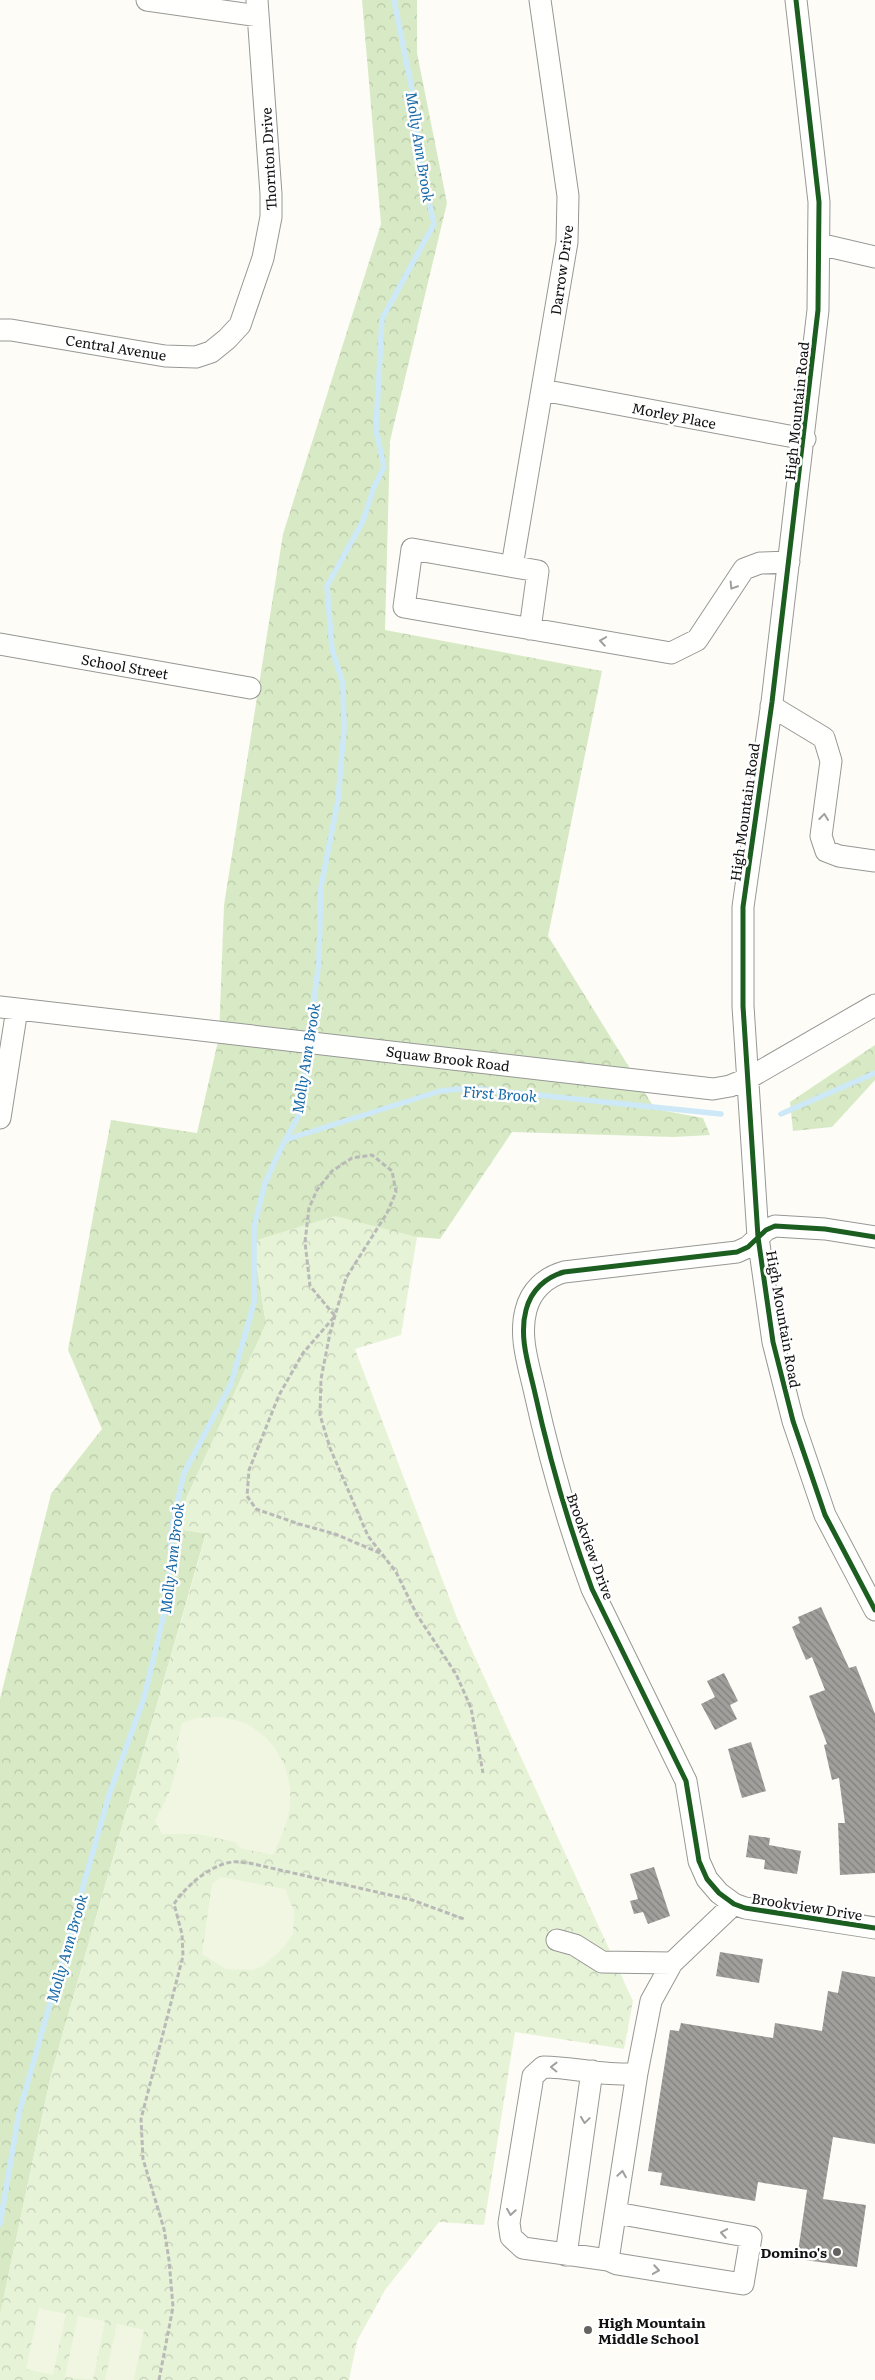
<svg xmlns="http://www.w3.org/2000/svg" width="875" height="2380" viewBox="0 0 875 2380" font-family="Literata,serif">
<defs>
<pattern id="forest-crowns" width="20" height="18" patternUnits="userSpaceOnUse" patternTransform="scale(1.25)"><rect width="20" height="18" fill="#d8eac5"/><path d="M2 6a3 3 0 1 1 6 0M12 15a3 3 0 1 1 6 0" fill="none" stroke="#b8c8a8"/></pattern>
<pattern id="park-crowns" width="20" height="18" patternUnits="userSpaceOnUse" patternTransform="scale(1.25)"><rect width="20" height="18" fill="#e7f3d7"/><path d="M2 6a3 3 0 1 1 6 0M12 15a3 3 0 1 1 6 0" fill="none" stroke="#c5cfb8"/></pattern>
<pattern id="building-back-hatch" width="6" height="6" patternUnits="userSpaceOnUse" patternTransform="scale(1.25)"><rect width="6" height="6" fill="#a19f9c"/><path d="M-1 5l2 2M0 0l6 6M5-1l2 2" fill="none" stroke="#82807e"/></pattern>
</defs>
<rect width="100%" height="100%" fill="#fdfcf7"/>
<path fill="url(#forest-crowns)" d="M362 0H417V53L447 203 390 441 385 630 602 671 548 936 655 1109 703 1118 710 1135 674 1137 512 1132 440 1239 417 1237 253 1241 266 1324 187 1497 178 1529 206 1533 51 2075 0 2315V1699L51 1494 102 1429 68 1350 111 1120 197 1133 219 1037 224 905 283 534 381 224Z
M875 1045V1080L832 1127 793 1131 790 1102Z"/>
<path fill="url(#park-crowns)" d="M335 1216 417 1237 401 1335 355 1349 457 1618 633 2001 624 2049 515 2032 484 2225 439 2222 385 2290 357 2341 349 2380H0V2315L51 2075 206 1534 178 1529 187 1497 266 1324 253 1241Z"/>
<path fill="#f0f6e1" d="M219 1717C227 1719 237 1720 245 1723 281 1741 298 1782 287 1820 284 1832 278 1844 273 1855L240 1848 235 1842 198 1834H162L155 1821 170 1791 180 1756 176 1748 182 1723 196 1718Z
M221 1877 285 1889 294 1911 293 1934 285 1946 263 1966 253 1970 226 1969 202 1954 212 1884Z
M39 2308 66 2314 53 2375 26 2369Z
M78 2316 105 2321 93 2380 65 2377Z
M117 2324 144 2330 134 2380H105Z"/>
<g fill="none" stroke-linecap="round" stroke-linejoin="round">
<path stroke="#cde8f7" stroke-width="5.5" d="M781 1114 875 1073
M285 1140 440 1091 469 1088 721 1114
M0 2224 19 2113 109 1795 144 1698 168 1597 172 1525 184 1473 231 1384 254 1303V1227L265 1183 281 1148 300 1113 319 960 321 887 338 800 344 730 343 684 332 649 327 586 363 521 374 487 384 467 376 430 382 319 434 224 418 153 415 105 394 0"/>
</g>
<path fill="url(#building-back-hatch)" d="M821 1607 849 1668 856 1666 875 1714V1873L840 1875 838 1823H845L839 1778 832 1780 824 1745 827 1744 809 1696 825 1690 812 1657 806 1660 792 1627 800 1623 798 1617Z
M724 1673 738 1701 730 1705 737 1719 715 1730 701 1704 715 1697 707 1681Z
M751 1742 766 1791 742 1798 728 1749Z
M749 1835 770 1838 769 1845 801 1851 797 1874 764 1869 765 1860 746 1857Z
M654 1867 670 1916 648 1924 643 1912 634 1914 630 1901 638 1899 630 1874Z
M720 1952 763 1959 759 1983 716 1976Z
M842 1971 875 1977V2144L833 2137 823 2199 866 2205 857 2267 797 2259 807 2190 758 2182 755 2201 660 2185 662 2173 648 2171 670 2030 679 2031 681 2023 773 2038 775 2023 822 2031 828 1991 838 1993Z"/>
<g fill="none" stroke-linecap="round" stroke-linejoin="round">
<defs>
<path id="minor" d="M147 0 258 16
M796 0 819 202 818 310 772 702 743 907V1006L758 1237 773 1342 793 1421 825 1515 875 1610
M819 244 875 257
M0 330H11L165 356 196 357 211 352 227 339 240 325 263 258 271 217V194L257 0
M542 390 805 439
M512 566 567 242 568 196 540 0
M530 629 538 571 412 549 404 607 671 653 697 640 744 569 760 563 789 562
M0 644 250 688
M771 706 824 738 831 761 821 836 826 851 839 856 875 861
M0 1007 713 1089 730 1086 747 1079 875 1005
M0 1118 17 1009
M875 1237 825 1229 775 1226 766 1230 748 1247 737 1252 564 1272C546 1277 531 1290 526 1310 519 1336 528 1363 534 1389 549 1457 568 1524 592 1589L686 1781 699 1861 707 1879 719 1893 734 1904 745 1908 875 1928
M557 1940 575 1945 602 1962 672 1963
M637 2073C606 2077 575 2067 543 2067L533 2076 509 2223 511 2237 523 2248 608 2260 637 2073 651 2001 672 1963 734 1904
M566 2255 592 2071
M608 2260 617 2264 743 2284 751 2237 616 2213"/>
</defs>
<use href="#minor" stroke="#979795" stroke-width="23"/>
<path stroke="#b9b9b8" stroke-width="3" stroke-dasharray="5 2.5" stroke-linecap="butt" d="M380 1553 335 1534 299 1524 256 1509 247 1496 249 1470 279 1395 303 1353 335 1316 310 1286 305 1242 309 1208 317 1190 332 1171 352 1158 372 1155 392 1171 396 1192 387 1213 346 1278 330 1333 321 1379 320 1415 330 1448 368 1536 396 1572 417 1615 456 1674 471 1708 483 1773
M159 2380 173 2307 169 2260 164 2229 143 2159 141 2119 183 1956 182 1934 174 1904C186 1886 210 1865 232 1862 237 1861 244 1863 249 1863L412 1900 464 1919"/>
<use href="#minor" stroke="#fffffe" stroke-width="21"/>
<defs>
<path id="cycleway" d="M796 0 819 202 818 310 772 702 743 907V1006L758 1237 773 1342 793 1421 825 1515 875 1610
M875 1237 825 1229 775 1226 766 1230 748 1247 737 1252 564 1272C546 1277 531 1290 526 1310 519 1336 528 1363 534 1389 549 1457 568 1524 592 1589L686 1781 699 1861 707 1879 719 1893 734 1904 745 1908 875 1928"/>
</defs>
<use href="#cycleway" stroke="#fff" stroke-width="8"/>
<use href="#cycleway" stroke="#1b5e20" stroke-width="5"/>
</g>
<defs><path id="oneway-chevron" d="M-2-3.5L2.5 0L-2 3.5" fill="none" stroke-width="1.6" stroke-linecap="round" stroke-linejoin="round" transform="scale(1.25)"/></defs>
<g stroke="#a0a09f">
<use href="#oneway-chevron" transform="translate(733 586) rotate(122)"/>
<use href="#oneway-chevron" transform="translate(603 641) rotate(-171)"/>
<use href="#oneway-chevron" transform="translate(824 817) rotate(-83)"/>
<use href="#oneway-chevron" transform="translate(554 2067) rotate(-179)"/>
<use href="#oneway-chevron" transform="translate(585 2120) rotate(98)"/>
<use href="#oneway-chevron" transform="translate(622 2174) rotate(-81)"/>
<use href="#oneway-chevron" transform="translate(511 2212) rotate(99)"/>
<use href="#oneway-chevron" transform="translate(724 2233) rotate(-170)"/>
<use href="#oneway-chevron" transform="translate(656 2270) rotate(9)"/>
</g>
<g fill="#646362" stroke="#fff" stroke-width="2">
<circle cx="837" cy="2252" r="5"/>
<circle cx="588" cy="2330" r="5"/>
</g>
<g text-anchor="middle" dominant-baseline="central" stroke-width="5" stroke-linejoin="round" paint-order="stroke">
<g font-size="14" fill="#111" stroke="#fff">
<text transform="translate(268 159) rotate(-93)">Thornton Drive</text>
<text transform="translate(561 270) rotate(-82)">Darrow Drive</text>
<text transform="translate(116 347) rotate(9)">Central Avenue</text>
<text transform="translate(796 411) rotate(-84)">High Mountain Road</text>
<text transform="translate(674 415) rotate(11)">Morley Place</text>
<text transform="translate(125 666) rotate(10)">School Street</text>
<text transform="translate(744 812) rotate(-82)">High Mountain Road</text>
<text transform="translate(448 1058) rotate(7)">Squaw Brook Road</text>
<text transform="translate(784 1319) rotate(80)">High Mountain Road</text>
<text transform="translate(591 1546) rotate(70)">Brookview Drive</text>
<text transform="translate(807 1906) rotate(9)">Brookview Drive</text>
</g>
<g font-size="14" font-weight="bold" fill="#111" stroke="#fff" text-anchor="end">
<text x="827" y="2252">Domino's</text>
<text x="598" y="2322" text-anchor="start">High Mountain<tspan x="598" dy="16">Middle School</tspan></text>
</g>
<g font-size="15" font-style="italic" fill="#1768a6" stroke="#fff">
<text transform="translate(421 147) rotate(81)">Molly Ann Brook</text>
<text transform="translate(305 1058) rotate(-81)">Molly Ann Brook</text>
<text transform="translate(500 1093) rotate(4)">First Brook</text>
<text transform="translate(171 1558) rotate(-83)">Molly Ann Brook</text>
<text transform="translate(66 1948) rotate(-74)">Molly Ann Brook</text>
</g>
</g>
</svg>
